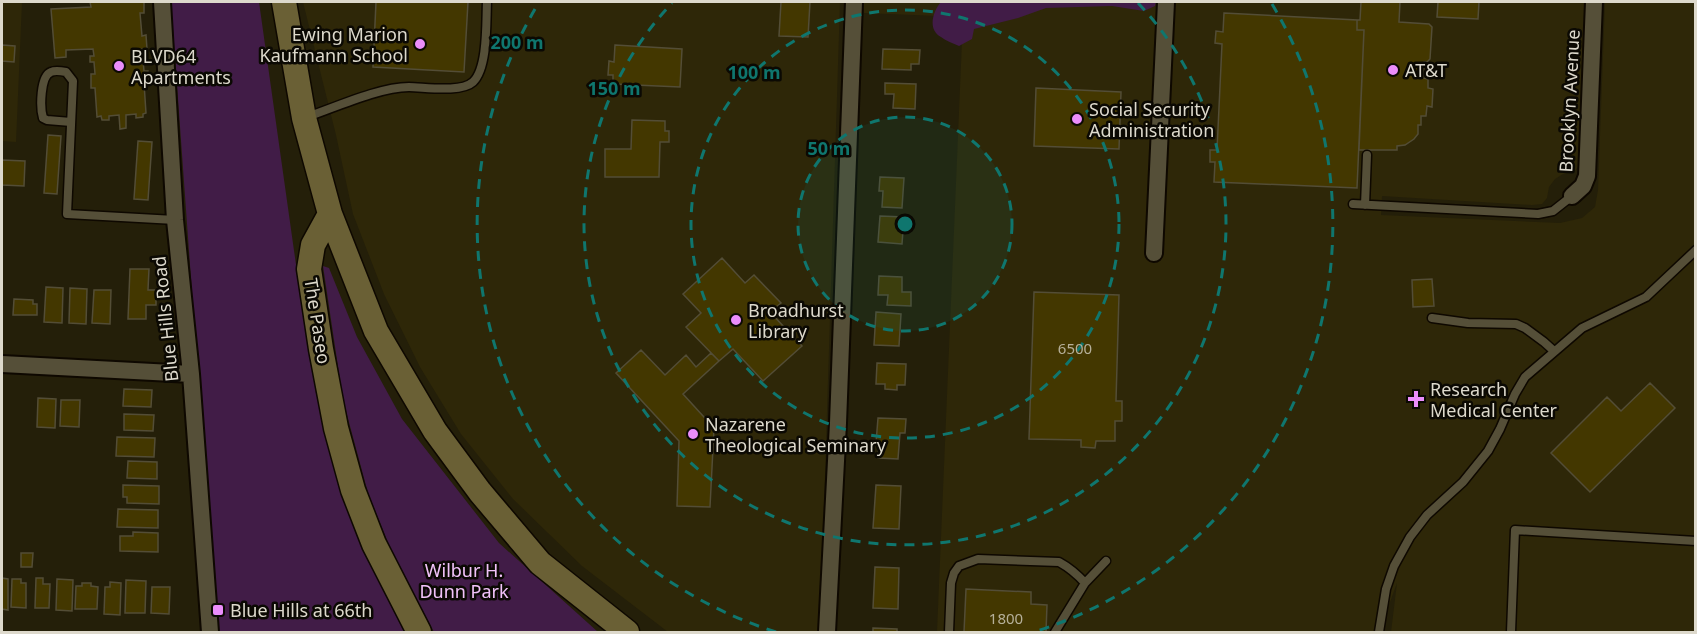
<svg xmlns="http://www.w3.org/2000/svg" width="1697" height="634" viewBox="0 0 1697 634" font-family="'Noto Sans',sans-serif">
<rect width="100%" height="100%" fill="#241f09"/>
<path fill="#2e2708" d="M2 2H22L16 142 2 141Z
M303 2H840L820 632H668L582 566 513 499 461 434 420 367 384 294 353 214 336 135Z
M864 2H1587L1580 164 1575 171 1563 174 1555 179 1549 187 1547 198 1542 204 1532 205 1382 196 1381 215 1560 223 1582 218 1595 207 1598 190 1605 2H1695V632H1391L1397 583 1379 632H937L963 17 864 13Z"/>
<path fill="#411c47" d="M171 2H259L299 286 316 393 337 479 361 544 404 632H218L215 611Z
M941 2H1156L1155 6 1144 11 1112 6 1046 8 1018 18 974 29 972 39 959 46C953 43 946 41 941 37 927 30 933 11 941 2Z
M323 266 329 268 357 337 402 419 499 543 598 632H434L395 560 368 493 343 400Z"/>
<path fill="#433700" stroke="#534d36" stroke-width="1.5" d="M90 2H144V13H140L142 36 146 35 147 49H142L144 71H148L149 83H144L146 113 143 114V117L136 118V114L126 115V128L120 129 119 115 109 116V120H102L101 116 97 117 95 88H91V74H95L94 62H90V56H94L93 49 66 50V57L55 58 51 9 91 7Z
M376 2H468L464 72 373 67Z
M781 2H810L808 37 779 36Z
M1361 2H1400L1399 22 1429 24 1432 27 1430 59 1427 62H1424L1423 78 1428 79V88L1433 89 1432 107 1427 106 1426 116H1421V125H1418V134L1414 139 1405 145 1397 146V150H1359L1364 30H1357V20H1360Z
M1438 2H1479L1478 19 1437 17Z
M1224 13 1357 20V30H1364L1357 188 1214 182 1215 162H1210V150H1217L1222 44 1215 43 1216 31 1223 32Z
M2 45 15 46 14 62 2 61Z
M615 45 682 49 680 87 613 84V75H608L609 61 614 62Z
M883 49 920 50 919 64H911V70L882 69Z
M885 83 916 84 915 109 893 108 894 94H885Z
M1036 88 1121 92 1119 149 1034 146Z
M632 120 665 121V131H669V142H660L659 177H605V149H631Z
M48 135 61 136 57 194 44 193Z
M138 141 152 142 148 200 134 199Z
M2 160 25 161 24 186 2 185Z
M880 177 904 178 902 208 882 207 883 191H879Z
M880 216 904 217 902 244 878 242Z
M722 258 745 283 754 275 781 303 770 312 802 346 763 381 733 349 719 361 686 327 701 313 683 294Z
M130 269H149L148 290H156V305H146V319H128Z
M879 276 902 277V292H911V306L887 305 888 295H878Z
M1432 279 1434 306 1413 307 1412 280Z
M46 287 63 288 62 323 44 322Z
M70 288 87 289 86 324 69 323Z
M94 290H111L110 324 92 323Z
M1034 292 1119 295 1116 401H1122V421H1115V441H1096L1095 448 1081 447V440L1029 439Z
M14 299 33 300V304H37V315H13Z
M876 312 901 314 899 346 874 345Z
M641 350 665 375 686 355 696 367 711 353 719 361 683 394 714 428 710 507 677 506 679 441 616 373Z
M877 363 906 364 905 385H897V390L885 389V384H876Z
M1650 383 1675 408 1590 492 1551 453 1607 397 1621 411Z
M124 389 152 390 151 407 123 406Z
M38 398 56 399 55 428 37 427Z
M61 400H80L79 427 60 426Z
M124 414 154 415 153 431 124 430Z
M878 418 906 419 905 433H900L898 459 878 458 879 443H876Z
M117 437 155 438 154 457 116 456Z
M128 461 157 462V479L127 478Z
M123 485 159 486V504L127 503V497H123Z
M876 485 901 486 899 529 873 528Z
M118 509 158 510V528L117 527Z
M133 532 158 533V552L120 551V536H133Z
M21 553H33L32 567H21Z
M875 567 899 568 898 609 873 608Z
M2 578 8 579V610L2 609Z
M36 578H43V584H50L49 608H35Z
M12 579H21V583H26V608L11 607Z
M57 579 73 580 72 611 56 610Z
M126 580 146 581 145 613H125Z
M110 582 121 583 120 615 104 614 105 587H110Z
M82 583H91V586L98 587 97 609H75L76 586H82Z
M152 587H170L169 614 151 613Z
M966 589 1031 592V604L1047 605 1046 632H964Z
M873 628 897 629V632H873Z"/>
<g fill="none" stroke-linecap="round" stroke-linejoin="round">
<defs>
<path id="lane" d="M307 117C336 107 380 87 409 87 424 87 461 93 473 82 488 68 486 22 487 2
M71 122 47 120 43 118C40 108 40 76 51 72 55 70 61 71 66 72L73 81 67 214 175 220
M1353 204 1538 214 1553 211 1572 196
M1365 205 1367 155
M1432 318 1468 323 1516 324 1525 328 1544 342 1554 351
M1085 583 1106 561
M949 632 951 583 954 573 959 566 978 559 1059 562C1070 568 1077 574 1085 583L1055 632
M1379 632 1386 589 1394 566 1410 537 1427 515 1463 482 1488 451 1500 429 1515 394 1525 377 1582 328 1646 297 1696 250
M1511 632 1515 530 1696 541"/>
<path id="street" d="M162 2 175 220 191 374 210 632
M1572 196 1583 186 1587 176 1594 2
M1154 253 1166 2
M2 364 191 374
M827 632 838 423 854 2"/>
<path id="secondary" d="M284 2 304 118 330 214 376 331 435 431 480 492 540 563 627 632
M330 214 313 245 309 269 321 349 336 428 353 490 374 544 419 632"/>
</defs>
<use href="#lane" stroke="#0e0800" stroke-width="11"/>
<use href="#street" stroke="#0e0800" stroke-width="20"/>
<use href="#secondary" stroke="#0e0800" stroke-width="27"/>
<use href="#lane" stroke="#554f38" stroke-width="8"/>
<use href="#street" stroke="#554f38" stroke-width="16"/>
<use href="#secondary" stroke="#6a6035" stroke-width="24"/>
</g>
<circle cx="905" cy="224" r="107" fill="#0f766e" fill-opacity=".12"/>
<g fill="none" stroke="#0f766e" stroke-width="3" stroke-dasharray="10 8">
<circle cx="905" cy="224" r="107"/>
<circle cx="905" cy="224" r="214"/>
<path d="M1138 3A321 321 0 1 1 672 3"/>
<path d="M776 632A428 428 0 0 1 538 4M1272 4A428 428 0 0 1 1034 632"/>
</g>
<g fill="#eb8dfb" stroke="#0b0903" stroke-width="2">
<circle cx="420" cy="44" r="6"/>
<circle cx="119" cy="66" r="6"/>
<circle cx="1393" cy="70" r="6"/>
<circle cx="1077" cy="119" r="6"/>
<circle cx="736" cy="320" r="6"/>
<path d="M1413 390h6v6h6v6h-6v6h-6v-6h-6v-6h6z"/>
<circle cx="693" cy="434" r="6"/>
<rect x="212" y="604" width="12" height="12" rx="3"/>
</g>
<g text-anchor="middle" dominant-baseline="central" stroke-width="5" stroke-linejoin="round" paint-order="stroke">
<g font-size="15" fill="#b6b099">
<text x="1075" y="348">6500</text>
<text x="1006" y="618">1800</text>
</g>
<g font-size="18" fill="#ddd9cc" stroke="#0b0903" text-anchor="start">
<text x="408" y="34" text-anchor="end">Ewing Marion<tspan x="408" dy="21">Kaufmann School</tspan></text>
<text x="131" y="56">BLVD64<tspan x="131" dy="21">Apartments</tspan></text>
<text x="1405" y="70">AT&amp;T</text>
<text x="1089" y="109">Social Security<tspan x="1089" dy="21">Administration</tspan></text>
<text x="748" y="310">Broadhurst<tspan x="748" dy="21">Library</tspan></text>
<text x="1430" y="389">Research<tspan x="1430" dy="21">Medical Center</tspan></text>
<text x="705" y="424">Nazarene<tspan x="705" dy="21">Theological Seminary</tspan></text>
<text x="230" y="610">Blue Hills at 66th</text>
</g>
<g font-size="18" fill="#ddd9cc" stroke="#0b0903">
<text transform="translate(1569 101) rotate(-87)">Brooklyn Avenue</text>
<text transform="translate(165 319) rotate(-96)">Blue Hills Road</text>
<text transform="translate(318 321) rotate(81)">The Paseo</text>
</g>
<g font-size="18" fill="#f1c2f9" stroke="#0b0903">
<text x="464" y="570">Wilbur H.<tspan x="464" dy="21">Dunn Park</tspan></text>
</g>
</g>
<circle cx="905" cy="224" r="9" fill="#0f766e" stroke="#0b0903" stroke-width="3"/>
<g font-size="18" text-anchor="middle" font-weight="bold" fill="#0f766e" stroke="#0b0903" stroke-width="5" stroke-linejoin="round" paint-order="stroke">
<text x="517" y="49">200 m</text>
<text x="754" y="79">100 m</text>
<text x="614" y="95">150 m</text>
<text x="829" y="155">50 m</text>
</g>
<rect width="1697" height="634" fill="none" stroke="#ddd9cc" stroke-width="6"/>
</svg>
